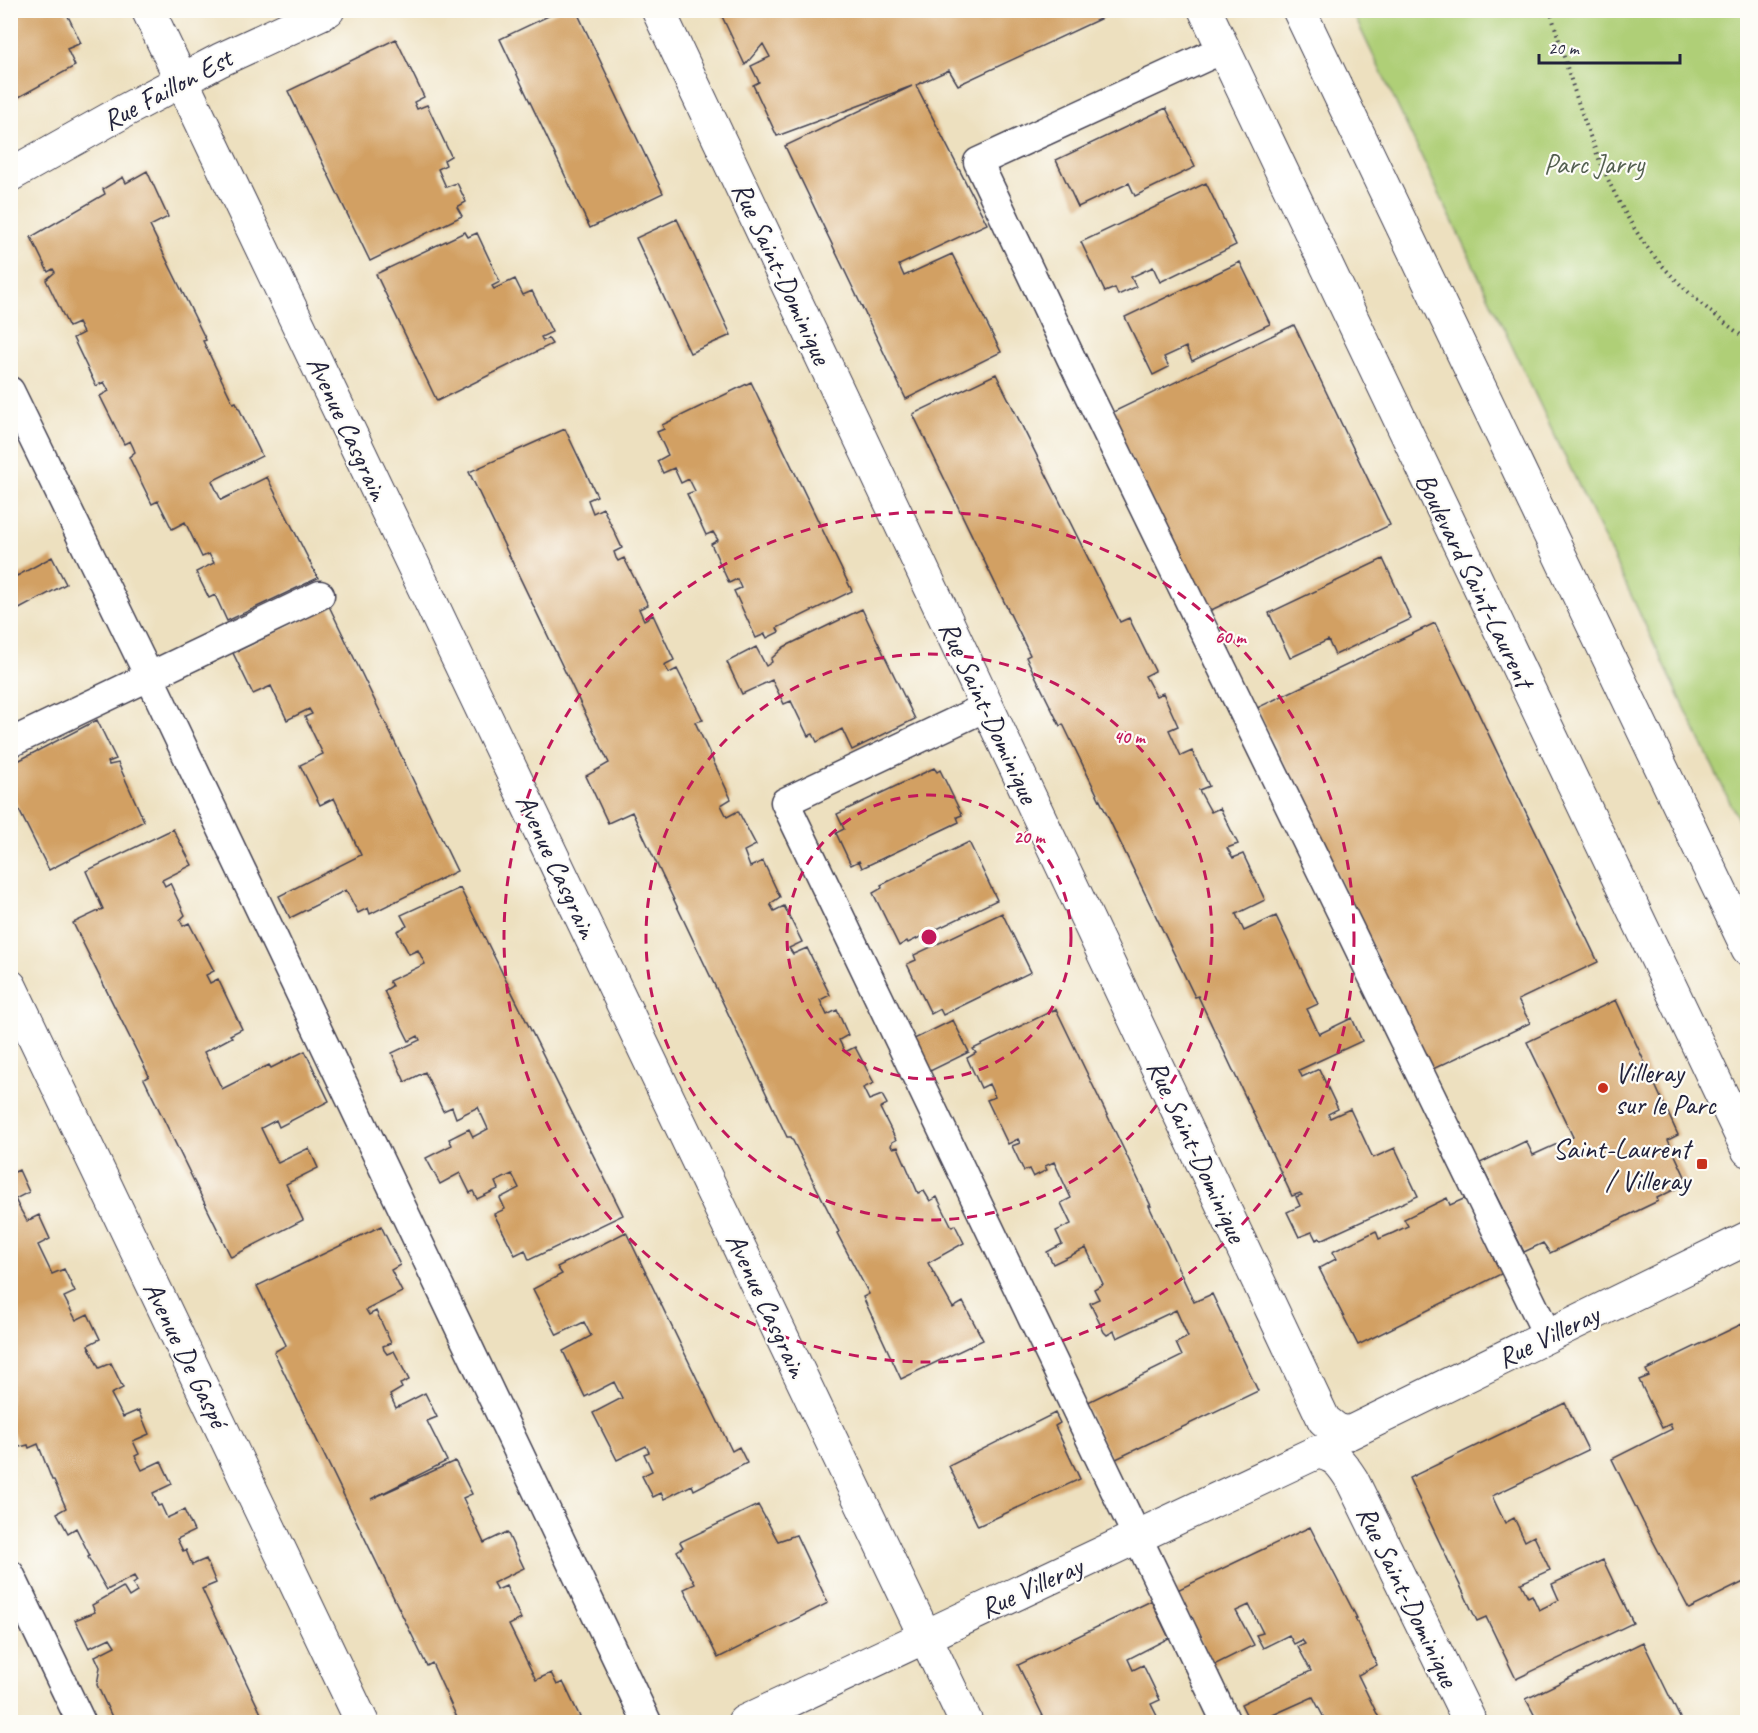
<svg xmlns="http://www.w3.org/2000/svg" width="1758" height="1733" viewBox="0 0 1758 1733" font-family="Caveat,sans-serif">
<rect width="100%" height="100%" fill="#fdfcf7"/>
<filter id="ink" filterUnits="userSpaceOnUse"><feTurbulence type="fractalNoise" baseFrequency=".0167" numOctaves="2"/><feDisplacementMap in="SourceGraphic" scale="12" xChannelSelector="R" yChannelSelector="G"/><feConvolveMatrix kernelMatrix="1 2 1 2 8 2 1 2 1" color-interpolation-filters="sRGB"/></filter>
<filter id="wash" filterUnits="userSpaceOnUse"><feTurbulence type="fractalNoise" baseFrequency=".008" numOctaves="4" result="noise"/><feDisplacementMap in="SourceGraphic" scale="24" xChannelSelector="R" yChannelSelector="G"/><feGaussianBlur stdDeviation="1.35" result="paint"/><feColorMatrix in="noise" values="0 0 0 0 0 0 0 0 0 0 0 0 0 0 0 0 0 1.4 0 .05"/><feComposite in="paint" operator="in"/></filter>
<g filter="url(#wash)">
<rect width="100%" height="100%" fill="#ede0bf"/>
<path fill="#afcf77" stroke="#687859" stroke-width="1.5" d="M1352 11H1747V838Z"/>
<g id="blocks">
<path fill="#d2a063" d="M10 10H65L81 43 67 49 75 66 10 102Z
M561 10H576L663 193 590 228 500 39Z
M719 10H1119L958 85 949 70 916 85 987 224 899 265 904 276 952 254 1001 352 906 399 785 146 912 86 777 136 753 85 759 82 751 66 770 57 763 44 745 65Z
M396 39 424 97 414 102 417 109 427 105 451 156 444 160 446 165 438 169 446 187 457 183 466 202 457 207 462 216 370 261 288 91Z
M1166 108 1195 167 1135 196 1129 183 1078 207 1056 160Z
M147 171 168 217 150 226 206 340 203 341 233 403 236 402 262 456 212 481 221 500 267 477 318 578 227 621 215 595 209 598 196 572 214 563 209 554 202 557 185 522 172 529 158 501 152 504 129 457 135 452 133 447 130 441 124 444 100 396 109 391 104 382 96 386 73 338 83 333 78 323 69 327 46 280 55 272 53 269 48 272 31 237 105 194 103 189 123 177 126 183Z
M1206 183 1236 245 1160 282 1153 267 1131 277 1136 287 1118 295 1115 288 1105 292 1081 242Z
M677 219 731 335 690 353 636 238Z
M465 232 468 237 477 233 500 282 492 286 494 289 515 279 523 295 532 291 552 332 541 337 543 341 548 338 552 344 437 401 376 274Z
M1240 262 1270 324 1192 361 1186 347 1164 357 1169 367 1153 375 1125 317Z
M1294 325 1390 525 1205 613 1109 414Z
M996 374 1120 622 1129 618 1155 671 1145 676 1156 696 1163 693 1178 726 1169 730 1181 756 1192 751 1209 786 1199 790 1211 812 1220 808 1238 844 1227 848 1233 858 1243 854 1265 900 1236 914 1244 931 1276 916 1318 1004 1307 1009 1319 1034 1352 1018 1362 1041 1299 1070 1302 1077 1319 1069 1338 1109 1328 1114 1330 1118 1350 1109 1373 1158 1395 1148 1418 1196 1321 1240 1320 1238 1316 1240 1312 1232 1299 1237 1287 1212 1300 1206 1296 1197 1302 1195 1300 1193 1292 1196 1198 996 1195 997 1063 724 1060 726 1026 657 1030 655 913 414Z
M751 382 852 591 777 628 779 632 767 638 765 634 756 638 734 591 741 588 737 579 729 583 711 544 718 540 713 532 706 535 687 494 695 491 689 479 681 483 674 468 663 473 657 461 668 455 657 432 664 429 662 425Z
M565 429 597 496 588 500 593 513 603 508 622 548 614 552 616 558 618 561 624 558 648 605 639 609 644 620 653 615 674 660 664 665 666 668 669 673 677 669 703 720 695 722 731 799 721 805 727 817 738 811 756 845 744 851 750 867 763 861 780 897 770 904 774 911 784 906 802 942 789 948 793 954 807 948 830 995 820 1000 827 1015 837 1010 848 1035 839 1040 845 1052 855 1047 874 1083 863 1088 869 1100 882 1095 887 1104 880 1108 896 1140 892 1142 891 1146 893 1148 898 1147 918 1193 924 1191 930 1201 937 1197 952 1227 955 1225 964 1243 928 1263 953 1308 963 1302 983 1340 901 1379 863 1297 869 1294 837 1233 839 1232 791 1137H787L632 812 608 823 586 776 609 763 469 472Z
M52 557 66 584 10 614V563L17 576Z
M1383 559 1411 619 1335 655 1328 640 1290 658 1269 613Z
M329 606 457 871 370 914 368 908 358 913 346 890 290 918 279 896 361 855 334 798 320 805 300 765 323 754 305 717 312 714 309 709 287 720 271 686 253 694 233 653Z
M862 609 915 719 852 750 842 729 817 742 813 734 808 736 791 701 784 704 772 680 742 694 727 662 756 647 766 666 772 662 771 659 784 647Z
M1435 623 1598 962 1518 1000 1530 1023 1431 1070 1257 708Z
M97 720 116 759 108 762 109 765 118 763 144 821 49 870 10 792V765Z
M934 768 937 772 940 770 962 815 957 817 959 822 862 868 859 861 851 865 836 833 844 829 837 814Z
M173 829 192 865 162 880 165 886 170 883 185 915 180 920 183 926 189 923 214 971 206 975 210 983 218 979 242 1029 230 1035 232 1037 204 1052 222 1089 269 1065 271 1068 305 1051 329 1101 279 1127 276 1120 261 1128 278 1163 309 1148 318 1168 286 1184 303 1220 231 1257 144 1079 149 1076 73 923 103 909 86 871Z
M969 842 997 900 908 943 907 941 899 946 873 893 882 888 881 885Z
M460 888 623 1215 529 1260 525 1250 515 1255 494 1214 505 1209 500 1198 519 1188 512 1174 495 1182 498 1189 477 1199 473 1191 470 1193 460 1173 440 1184 426 1158 452 1145 449 1139 469 1129 473 1137 488 1129 478 1107 456 1118 452 1107 443 1111 425 1072 405 1082 392 1053 420 1040 418 1036 409 1041 384 991 392 986 389 981 425 964 418 950 409 954 397 931 407 926 401 915Z
M1002 913 1031 972 943 1015 940 1009 931 1014 907 964 916 960 914 955Z
M1616 1000 1678 1135 1668 1140 1688 1183 1657 1198 1658 1201 1550 1253 1543 1243 1524 1252 1480 1163 1526 1141 1533 1155 1573 1137 1527 1042Z
M1056 1009 1151 1206H1149L1194 1302 1212 1294 1258 1391 1112 1461 1084 1404 1182 1356 1176 1343 1188 1337 1176 1310 1117 1338 1114 1331 1107 1335 1104 1332 1090 1303 1099 1299 1094 1289 1103 1284 1086 1248 1053 1264 1047 1252 1062 1244 1056 1231 1071 1224 1061 1203 1071 1198 1054 1162 1045 1166 1047 1170 1033 1177 1029 1169 1024 1171 1012 1146 1020 1143 1018 1139 1008 1144 987 1100 995 1097 989 1084 981 1088 967 1058 976 1053 973 1049Z
M953 1020 969 1052 924 1074 908 1042Z
M19 1170 29 1192 15 1199 20 1209 27 1221 39 1215 50 1239 38 1245 52 1274 64 1269 75 1292 64 1297 76 1320 88 1314 100 1339 88 1345 99 1368 111 1363 123 1388 111 1394 123 1417 139 1410 149 1434 133 1441 139 1454 135 1456 142 1470 161 1461 172 1484 153 1493 158 1506 161 1505 167 1518 184 1510 194 1531 177 1539 183 1551 186 1550 192 1565 206 1559 216 1583 202 1589 265 1722H107L106 1720 112 1717 97 1685 100 1667 95 1656 115 1646 110 1638 89 1648 75 1620 95 1612 92 1605 123 1587 129 1597 137 1592 133 1584 137 1581 134 1576 107 1590 88 1557 90 1556 76 1528 68 1533 57 1513 66 1508 54 1480H52L38 1444 29 1448 28 1445 20 1447 10 1428V1174Z
M1447 1198 1450 1205 1466 1198 1503 1273 1358 1345 1319 1268 1336 1259 1332 1252 1376 1231 1379 1239 1393 1233 1408 1226 1404 1219Z
M381 1226 400 1265 391 1270 402 1292 366 1310 369 1315 376 1311 391 1343 383 1346 384 1350 387 1354 394 1351 409 1380 400 1384 402 1388 390 1395 396 1408 425 1393 437 1417 427 1421 447 1461 371 1499 455 1461 472 1494 463 1498 484 1543 507 1532 524 1568 493 1583 497 1590 506 1586 521 1619 509 1625 536 1680 551 1673 557 1685 563 1682 580 1717 574 1720 575 1722H459L432 1663 427 1666 274 1352 286 1345 257 1286Z
M626 1232 732 1451 739 1447 747 1463 694 1490 692 1485 664 1499 661 1493 653 1497 642 1476 652 1471 644 1454 649 1452 646 1446 617 1460 593 1413 622 1398 614 1382 585 1397 563 1351 591 1336 584 1322 557 1335 533 1289 562 1274 557 1267Z
M1742 1324 1748 1337V1580L1689 1609 1643 1522 1612 1459 1672 1429 1670 1424 1662 1428 1639 1380 1649 1376 1646 1370Z
M1565 1403 1588 1450 1492 1496 1505 1523 1514 1518 1525 1541 1534 1536 1550 1570 1521 1583 1528 1597 1532 1595 1539 1610 1559 1600 1552 1584 1603 1560 1633 1623 1516 1679 1486 1617 1477 1621 1409 1478Z
M1055 1413 1060 1423 1055 1426 1080 1479 978 1526 949 1466Z
M758 1505 778 1541 796 1535 828 1603 718 1658 684 1589 695 1584 677 1551 683 1547 680 1542Z
M1310 1527 1357 1618H1355L1377 1665 1358 1675 1381 1722H1323L1324 1718 1313 1697 1257 1722H1250L1241 1704 1311 1671 1298 1647 1305 1644 1302 1640 1294 1644 1289 1635 1263 1648 1256 1635 1263 1633 1249 1605 1236 1611 1254 1645 1212 1666 1175 1591Z
M1151 1601 1169 1638 1128 1659 1133 1670 1143 1665 1160 1700 1151 1704 1160 1722H1046L1018 1665Z
M1643 1642 1682 1722H1538L1526 1699Z"/>
</g>
</g>
<g filter="url(#ink)">
<use href="#blocks" fill-opacity="0" stroke="#403e4f" stroke-width="1.5"/>
<g fill="none" stroke-linecap="round" stroke-linejoin="round">
<defs>
<path id="lane" d="M1223 49 978 162 1081 379 1548 1336
M10 391 149 676 647 1722
M986 707 785 802 1226 1722
M10 743 320 595
M10 1574 81 1722"/>
<path id="street" d="M148 10 966 1722
M658 10 1324 1420 1337 1430 1349 1433 1748 1238
M10 175 126 110 220 60 328 10
M10 986 362 1722
M744 1722 1317 1452C1336 1455 1342 1464 1352 1480L1470 1722"/>
<path id="secondary" d="M1205 10 1748 1150
M1299 10 1748 949"/>
</defs>
<use href="#lane" stroke="#403e4f" stroke-width="31"/>
<use href="#street" stroke="#403e4f" stroke-width="35"/>
<use href="#secondary" stroke="#403e4f" stroke-width="35"/>
<path stroke="#403e4f" stroke-width="4" stroke-dasharray="1.5 4.5" stroke-linecap="butt" d="M1550 10C1574 90 1596 174 1644 243 1670 279 1711 314 1748 340
M1744 10 1748 13"/>
<use href="#lane" stroke="#fff" stroke-width="28"/>
<use href="#street" stroke="#fff" stroke-width="33"/>
<use href="#secondary" stroke="#fff" stroke-width="33"/>
</g>
</g>
<g fill="none" stroke="#c2185b" stroke-width="3" stroke-dasharray="10 8">
<circle cx="929" cy="937" r="142"/>
<circle cx="929" cy="937" r="283"/>
<circle cx="929" cy="937" r="425"/>
</g>
<g fill="#c8321e" stroke="#fdfcf7" stroke-width="2">
<circle cx="1603" cy="1088" r="6"/>
<rect x="1696" y="1158" width="12" height="12" rx="3"/>
</g>
<g text-anchor="middle" dominant-baseline="central" stroke-width="4.5" stroke-linejoin="round" paint-order="stroke">
<g font-size="28" fill="#22223b" stroke="#fdfcf7">
<text transform="translate(167 89) rotate(-28)">Rue Faillon Est</text>
<text transform="translate(782 273) rotate(65)">Rue Saint-Dominique</text>
<text transform="translate(348 428) rotate(65)">Avenue Casgrain</text>
<text transform="translate(1475 580) rotate(64)">Boulevard Saint-Laurent</text>
<text transform="translate(989 712) rotate(65)">Rue Saint-Dominique</text>
<text transform="translate(557 866) rotate(65)">Avenue Casgrain</text>
<text transform="translate(1197 1151) rotate(65)">Rue Saint-Dominique</text>
<text transform="translate(767 1305) rotate(65)">Avenue Casgrain</text>
<text transform="translate(1548 1336) rotate(-26)">Rue Villeray</text>
<text transform="translate(186 1354) rotate(64)">Avenue De Gaspé</text>
<text transform="translate(1031 1587) rotate(-25)">Rue Villeray</text>
<text transform="translate(1408 1596) rotate(64)">Rue Saint-Dominique</text>
</g>
<g font-size="28" fill="#535f50" stroke="#fdfcf7">
<text x="1594" y="163">Parc Jarry</text>
</g>
<g font-size="28" fill="#22223b" stroke="#fdfcf7" text-anchor="start">
<text x="1615" y="1072">Villeray<tspan x="1615" dy="32">sur le Parc</tspan></text>
<text x="1690" y="1148" text-anchor="end">Saint-Laurent<tspan x="1690" dy="32">/ Villeray</tspan></text>
</g>
</g>
<circle cx="929" cy="937" r="9" fill="#c2185b" stroke="#fdfcf7" stroke-width="3"/>
<g font-size="18" text-anchor="middle" font-weight="bold" fill="#c2185b" stroke="#fdfcf7" stroke-width="4.5" stroke-linejoin="round" paint-order="stroke">
<text x="1230" y="643">60 m</text>
<text x="1129" y="743">40 m</text>
<text x="1029" y="843">20 m</text>
</g>
<rect width="1758" height="1733" fill="none" stroke="#fdfcf7" stroke-width="36"/>
<path d="M1539 54v9h141v-9" fill="none" stroke="#22223b" stroke-width="3"/>
<text x="1548" y="54" font-size="18" fill="#22223b" stroke="#fdfcf7" stroke-width="4.5" paint-order="stroke">20 m</text>
</svg>
